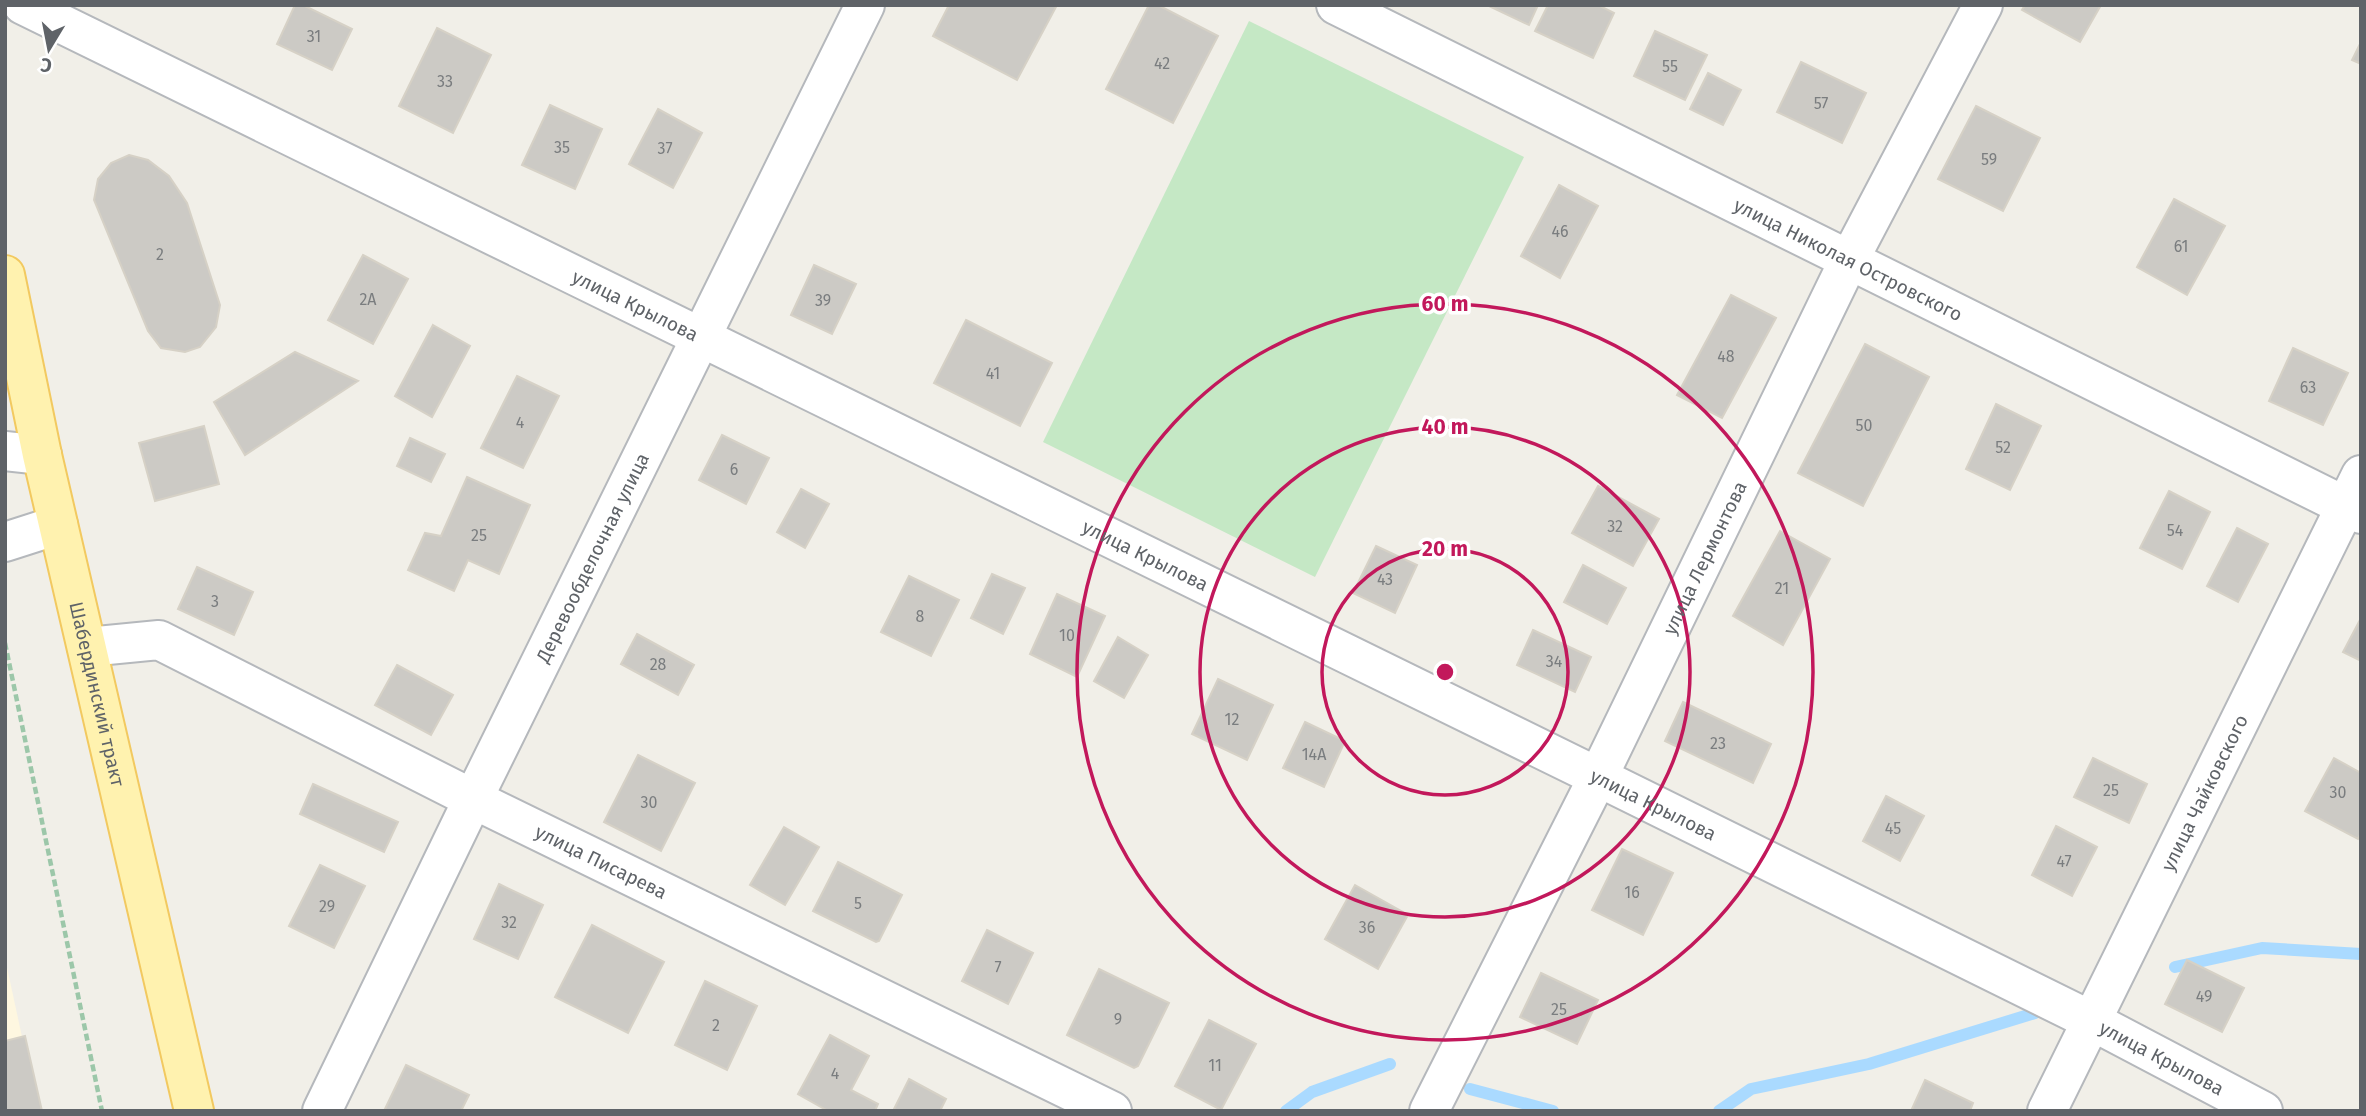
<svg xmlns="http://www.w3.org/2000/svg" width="2366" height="1116" viewBox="0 0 2366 1116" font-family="'Fira Sans',sans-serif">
<rect width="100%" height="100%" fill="#f1efe8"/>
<path fill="#fef7e0" d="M5 958 38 1111H5Z"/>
<path fill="#c5e8c5" d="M1249 21 1524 157 1315 577 1043 442Z"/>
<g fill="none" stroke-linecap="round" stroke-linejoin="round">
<path stroke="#aadaff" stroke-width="12" d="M2175 967 2262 948 2361 954
M1470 1089 1553 1111
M1286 1111 1312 1092 1390 1064
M1719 1111 1751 1089 1869 1064 2035 1013"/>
</g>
<path fill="#cccac5" stroke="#d6d1c6" stroke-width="2" d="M295 5H303L352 29 332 70 277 44Z
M949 5H1057L1017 80 933 36Z
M1149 5H1158L1218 36 1173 123 1106 89Z
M1487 5H1538L1529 25Z
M1548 5H1598L1614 13 1593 58 1535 31Z
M2025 5H2101L2080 42 2022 10Z
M437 28 491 55 453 133 399 106Z
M1655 31 1707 55 1685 100 1634 76Z
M2361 42V64L2352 60Z
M1801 62 1866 93 1842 143 1777 112Z
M1708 73 1741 90 1723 125 1690 109Z
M550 105 602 129 575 189 522 165Z
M1976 106 2040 138 2003 211 1938 179Z
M658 109 702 133 673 188 629 164Z
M129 155 148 160 169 176 187 203 220 305 216 327 200 347 185 352 161 348 148 331 94 200 98 179 111 163Z
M1559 185 1598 206 1560 278 1521 256Z
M2174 199 2225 226 2187 295 2137 267Z
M363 255 408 279 373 344 328 320Z
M814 265 856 284 832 334 791 315Z
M1731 295 1776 318 1722 418 1677 395Z
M966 320 1052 363 1020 426 934 383Z
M433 325 470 346 432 417 395 396Z
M1865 344 1929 377 1863 506 1798 473Z
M2293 348 2348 373 2323 425 2269 401Z
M295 352 358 381 245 455 214 402Z
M517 376 559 396 523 468 481 448Z
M1996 404 2041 426 2010 490 1966 469Z
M204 426 219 484 155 501 139 443Z
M722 435 769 458 746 504 699 480Z
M410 438 445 454 431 482 397 466Z
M467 477 530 505 499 574 468 560 454 591 408 570 425 533 441 536Z
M1598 486 1659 519 1633 566 1572 533Z
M801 489 829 504 805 548 777 532Z
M2169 491 2210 512 2182 569 2140 548Z
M2237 528 2268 544 2238 602 2207 586Z
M1780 531 1830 559 1783 645 1733 616Z
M1376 546 1417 565 1395 613 1353 593Z
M1583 565 1626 588 1607 624 1564 602Z
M197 567 253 592 234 635 178 609Z
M992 574 1025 588 1003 634 971 618Z
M909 576 959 600 931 656 881 632Z
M1057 594 1105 616 1077 677 1030 654Z
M2361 618V661L2343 652Z
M1533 630 1591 657 1575 692 1517 665Z
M637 634 694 665 678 695 621 664Z
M1118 637 1148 655 1124 698 1094 681Z
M397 665 453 695 431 735 375 705Z
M1218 679 1273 705 1247 760 1192 734Z
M1683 702 1771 744 1753 783 1665 741Z
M1305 722 1345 741 1324 787 1283 768Z
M638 755 695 783 661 851 604 822Z
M2093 758 2147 784 2129 823 2074 797Z
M2334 758 2361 773V833L2358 839 2305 811Z
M313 784 398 822 384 852 300 814Z
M1886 796 1924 816 1900 861 1863 841Z
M2056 826 2097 847 2072 896 2032 875Z
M784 827 819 847 785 905 750 885Z
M1622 849 1673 873 1643 935 1592 910Z
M838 862 902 895 879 941 876 942 813 911Z
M320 865 365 886 334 948 289 926Z
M499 884 543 905 518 959 474 939Z
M1355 885 1408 915 1378 969 1325 939Z
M592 925 664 962 628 1033 555 997Z
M987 930 1033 953 1008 1004 962 981Z
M2187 960 2244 988 2222 1032 2165 1004Z
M1099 969 1169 1003 1138 1066 1134 1068 1067 1035Z
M1541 973 1598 1000 1577 1044 1520 1017Z
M705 981 757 1006 727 1070 675 1045Z
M1209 1020 1256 1044 1221 1110 1175 1086Z
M830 1035 869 1056 851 1090 878 1104 875 1111H828L798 1094Z
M25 1036 42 1111H5V1041Z
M406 1065 469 1095 461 1111H384Z
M909 1079 946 1099 940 1111H893Z
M1925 1080 1973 1103 1970 1111H1911Z"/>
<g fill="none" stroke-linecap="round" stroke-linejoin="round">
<defs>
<g id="minor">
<path id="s1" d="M23 5 1598 777 2090 1020 2263 1111"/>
<path id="s2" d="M1336 5 2361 514"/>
<path d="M5 451 42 455"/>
<path d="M5 542 58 525"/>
<path id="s3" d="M87 647 159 640 473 799 1112 1111"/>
<path id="s4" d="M322 1111 473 799 865 5"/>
<path id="s5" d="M1429 1111 1598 777 1849 260 1983 5"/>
<path id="s6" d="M2047 1111 2361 475"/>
</g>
<g id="major">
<path id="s7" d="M5 275 42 455 194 1111"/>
</g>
</defs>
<use href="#minor" stroke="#b5b8bc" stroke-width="42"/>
<use href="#major" stroke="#f2c960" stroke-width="42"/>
<path stroke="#9cc7a9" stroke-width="4.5" stroke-dasharray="7 3.5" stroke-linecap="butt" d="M5 643 102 1111"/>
<use href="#minor" stroke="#fff" stroke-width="38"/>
<use href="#major" stroke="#fff2af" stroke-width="38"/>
</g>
<g fill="none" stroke="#c2185b" stroke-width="3.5">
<circle cx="1445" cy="672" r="123"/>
<circle cx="1445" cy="672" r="245"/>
<circle cx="1445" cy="672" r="368"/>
</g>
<g text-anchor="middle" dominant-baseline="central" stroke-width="7" stroke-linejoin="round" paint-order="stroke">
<g font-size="16" fill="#7a7d7f">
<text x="314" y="36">31</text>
<text x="1162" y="63">42</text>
<text x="1670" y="66">55</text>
<text x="445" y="81">33</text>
<text x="1821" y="103">57</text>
<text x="562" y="147">35</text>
<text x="665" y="148">37</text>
<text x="1989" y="159">59</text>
<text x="1560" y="231">46</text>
<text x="2181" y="246">61</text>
<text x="160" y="254">2</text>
<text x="368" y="299">2А</text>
<text x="823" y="300">39</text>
<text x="1726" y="356">48</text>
<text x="993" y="373">41</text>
<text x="2308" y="387">63</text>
<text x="520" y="422">4</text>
<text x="1864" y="425">50</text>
<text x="2003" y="447">52</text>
<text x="734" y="469">6</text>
<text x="1615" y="526">32</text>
<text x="2175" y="530">54</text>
<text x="479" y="535">25</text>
<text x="1385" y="579">43</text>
<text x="1782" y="588">21</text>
<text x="215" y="601">3</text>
<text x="920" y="616">8</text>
<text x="1067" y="635">10</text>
<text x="1554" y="661">34</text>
<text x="658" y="664">28</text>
<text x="1232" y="719">12</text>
<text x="1718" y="743">23</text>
<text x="1314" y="754">14А</text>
<text x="2111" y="790">25</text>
<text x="2338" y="792">30</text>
<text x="649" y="802">30</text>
<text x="1893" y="828">45</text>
<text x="2064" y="861">47</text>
<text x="1632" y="892">16</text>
<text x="858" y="903">5</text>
<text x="327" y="906">29</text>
<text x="509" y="922">32</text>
<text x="1367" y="927">36</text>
<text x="998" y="967">7</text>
<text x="2204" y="996">49</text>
<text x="1559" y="1009">25</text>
<text x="1118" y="1019">9</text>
<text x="716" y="1025">2</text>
<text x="1215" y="1065">11</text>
<text x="835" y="1073">4</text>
</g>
<g font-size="19" fill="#5f6368" stroke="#fff">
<text stroke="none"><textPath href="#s2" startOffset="572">улица Николая Островского</textPath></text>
<text stroke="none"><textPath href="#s1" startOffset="682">улица Крылова</textPath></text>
<text stroke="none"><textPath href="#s1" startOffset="1250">улица Крылова</textPath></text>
<text stroke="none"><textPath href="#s5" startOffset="618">улица Лермонтова</textPath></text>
<text stroke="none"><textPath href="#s4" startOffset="616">Деревообделочная улица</textPath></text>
<text stroke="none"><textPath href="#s7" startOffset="429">Шабердинский тракт</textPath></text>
<text stroke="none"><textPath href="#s6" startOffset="355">улица Чайковского</textPath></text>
<text stroke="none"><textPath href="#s1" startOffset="1816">улица Крылова</textPath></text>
<text stroke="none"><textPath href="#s3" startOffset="567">улица Писарева</textPath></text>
<text stroke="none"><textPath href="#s1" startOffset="2384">улица Крылова</textPath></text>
</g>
</g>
<circle cx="1445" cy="672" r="10" fill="#c2185b" stroke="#fff" stroke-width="3.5"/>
<g font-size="21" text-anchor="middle" font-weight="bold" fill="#c2185b" stroke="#fff" stroke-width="7" stroke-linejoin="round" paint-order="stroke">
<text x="1445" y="311">60 m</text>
<text x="1445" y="434">40 m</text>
<text x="1445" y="556">20 m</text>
</g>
<rect width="2366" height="1116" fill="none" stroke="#5f6368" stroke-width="14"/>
<g transform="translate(49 49) rotate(190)" stroke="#ffffff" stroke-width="5" paint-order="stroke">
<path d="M0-5L12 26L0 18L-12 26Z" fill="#5f6368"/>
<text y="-10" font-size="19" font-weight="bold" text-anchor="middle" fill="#5f6368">С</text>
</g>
</svg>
